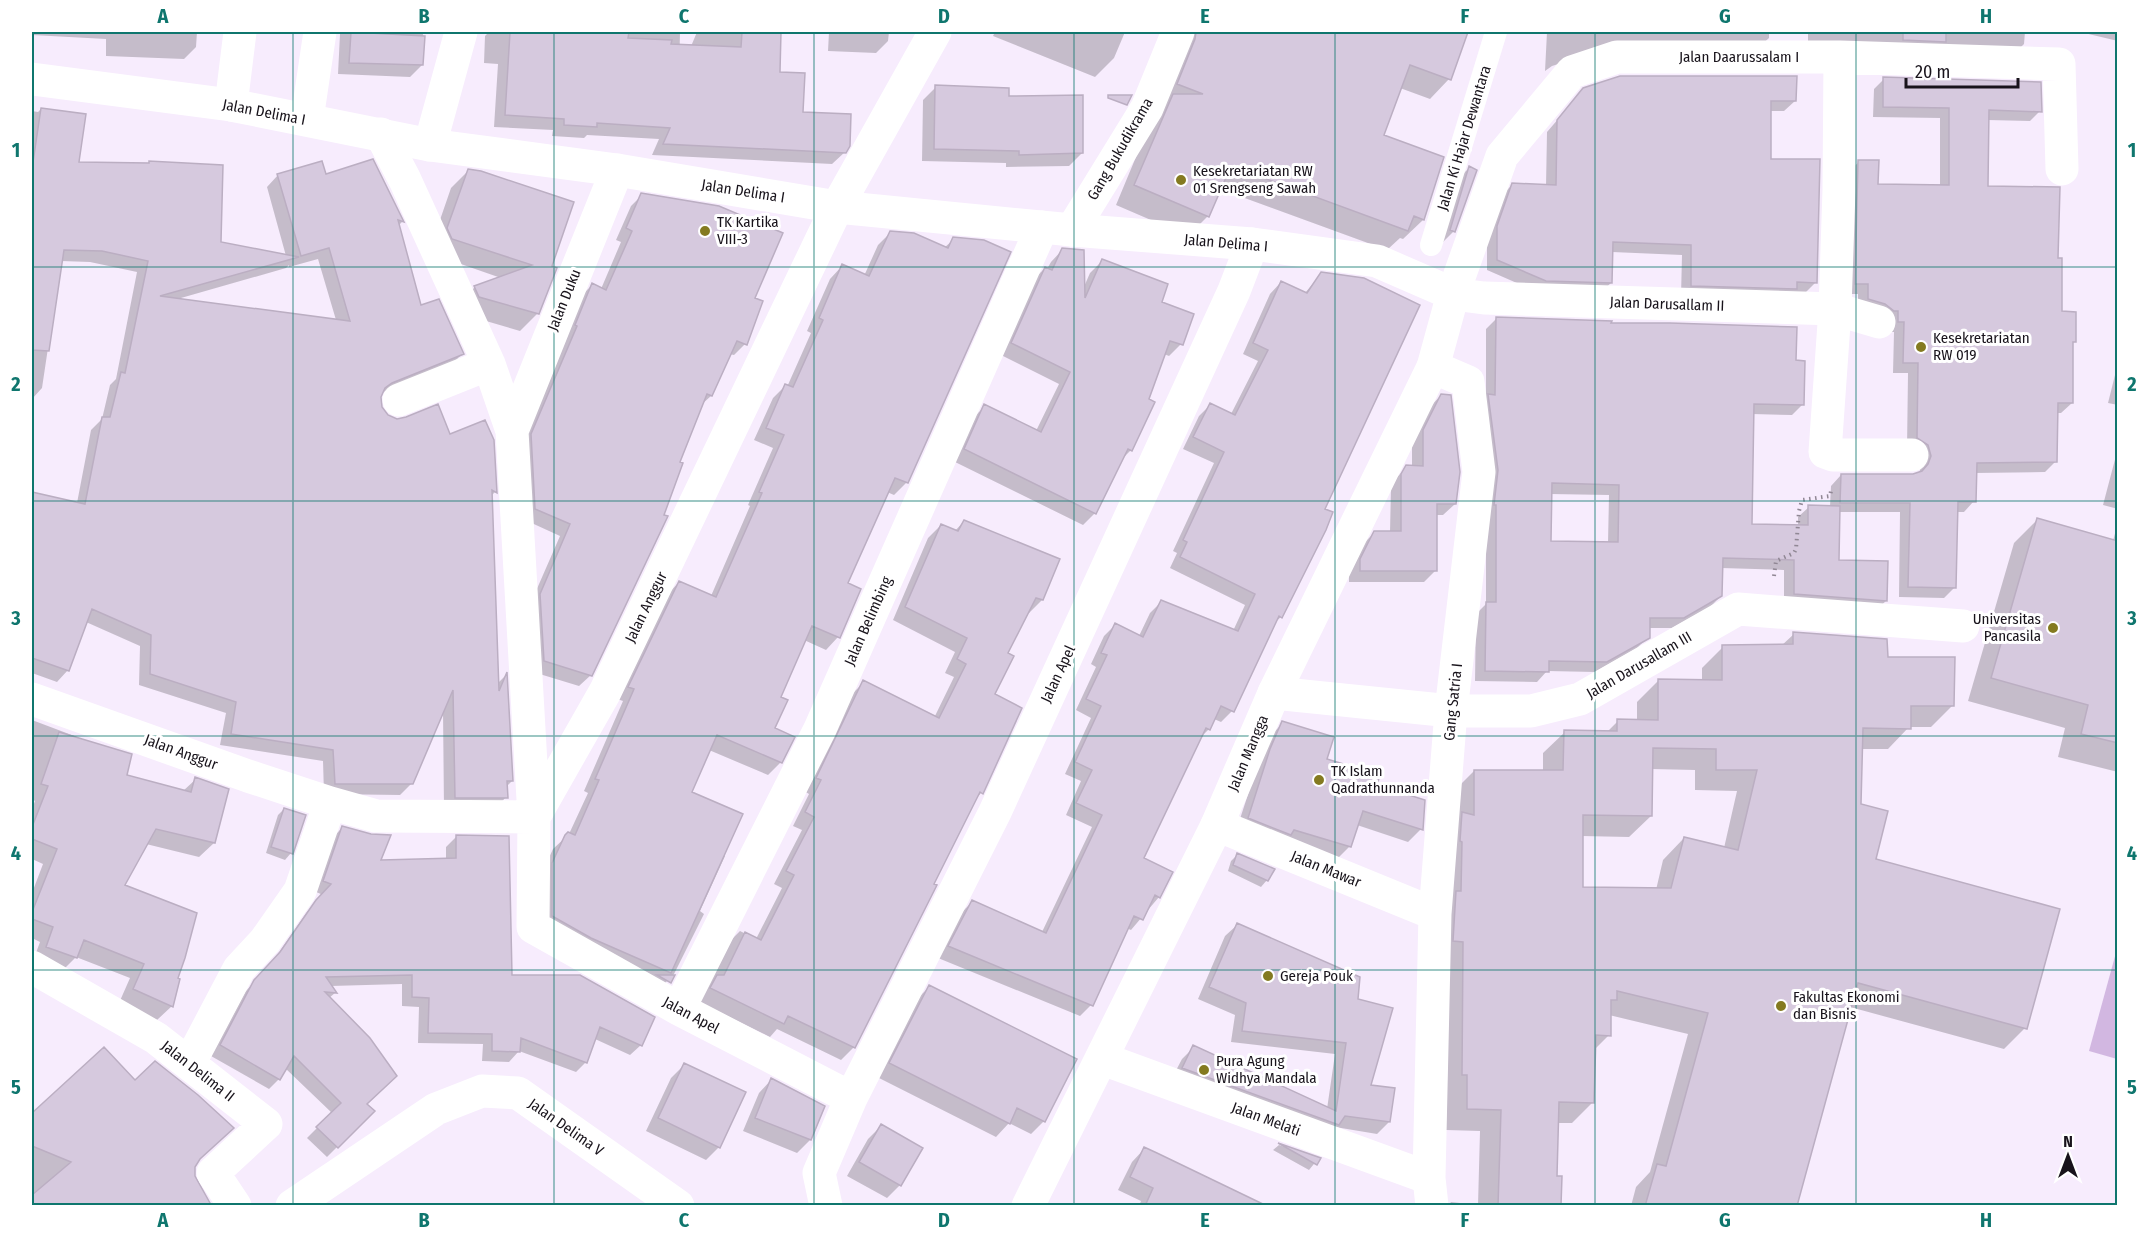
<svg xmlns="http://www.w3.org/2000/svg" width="2149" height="1237" viewBox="0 0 2149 1237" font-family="'Fira Sans Condensed',sans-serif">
<rect width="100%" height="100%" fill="#f7ecfd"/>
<path fill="#d2b7e1" d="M2117 949V1059L2089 1051Z"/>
<path fill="#0003" fill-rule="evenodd" d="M32 32H197L196 47 184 59 106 56V39L32 35Z
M322 32H434H423L422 65 410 77 338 74 340 34 323 33Z
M489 32H680L679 75 697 32H780L778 73 801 113 845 152 832 164 652 155 659 139 587 135 584 138 552 136 553 130 494 127 498 64 484 63 485 36Z
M829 32H889L888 41 876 53 828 51Z
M995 32H1125L1114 58 1095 77 993 36Z
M1177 32H1466L1449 79 1430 99 1400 88 1382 136 1423 220 1403 239 1400 238 1387 250 1220 189 1208 216 1188 236 1116 205 1153 116Z
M1547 32H2025L2024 44 2001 67 1808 51V34L1769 33V38L1756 50H1603L1552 66 1545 71Z
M2080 32H2118V41Z
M1884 79 2040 111 2030 121 1987 120 1986 187 2057 259 2061 313 2074 341 2072 344V403L2061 413H2056L2055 462 2045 472 1975 473 1974 501 1964 512H1956L1955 587 1944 598 1899 597 1900 512H1838L1837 561 1886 601 1875 611 1784 604V570L1721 568V596L1710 607 1672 628H1648V637L1637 648 1595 672 1547 671 1537 682 1475 681 1476 614 1486 604V329L1496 319 1610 325 1795 362 1803 404 1792 415 1752 414 1750 525 1798 526V517L1809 507H1830L1831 486 1841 475H1913L1919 473 1921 467 1907 448 1908 373H1893L1894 332H1888L1858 309V294H1845L1848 172 1859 162 1877 185 1940 186V118L1873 117 1874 89ZM1550 494 1609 495 1608 543 1549 542Z
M936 87 1007 97 1082 153 1069 166 1006 167V163L922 161 923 100Z
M1584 89 1795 101 1784 111H1769V160L1816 282 1805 293 1681 296 1682 255 1612 252 1611 283 1600 293 1535 291 1487 270V238L1502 195 1513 184 1546 186 1547 132Z
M41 109 77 163 219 243 286 256 267 187 278 175 325 176 372 161 402 222 398 226 420 307 462 354 451 365 381 393 380 408 387 416 449 436 492 441 495 492 490 497 497 684 506 675 512 781 506 787V797L495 809H444L443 711 412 783 400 795 324 794 323 761 220 745 226 713 139 685 140 646 86 622 68 670 57 682 32 673V565L51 512 77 503 91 430 102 419 110 385 116 379 137 272 90 262 61 261 42 388 32 399V111L38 112ZM318 259 336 320 174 300 286 268 289 265V267Z
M1469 168 1454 231 1441 244 1456 181Z
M468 171 550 267 555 269 537 314 520 331 462 314 458 304 475 287 501 278 435 255 431 246 451 188Z
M642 195 753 299 745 344 734 355 729 354 711 396 701 405 591 675 579 686 533 672 529 607 560 536 525 520 520 447 581 296 592 285 601 289 621 242 616 240 631 206Z
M890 233 944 248 954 239 907 482 894 495 887 492 846 584 838 637 826 650 804 640 779 698 773 729 793 737 780 763 768 775 709 750 690 792 723 855 725 856 700 911 704 914 674 974 662 986 540 929V877L553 849 569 834 588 793 584 791 623 701 617 699 667 595 679 582 711 596 750 506 748 505 773 448 754 440 773 398 785 386 787 387 811 333 807 331 830 279 842 266 864 276 878 245Z
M1063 249 1083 289 1090 273 1102 261 1160 303 1181 344 1169 356 1164 354 1131 450 1121 460 1095 513 1083 525 953 461 973 418 985 406 1036 431 1059 384 1001 355 1033 280 1045 268 1047 269 1051 262Z
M1321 274 1323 509 1281 617 1273 624 1232 711 1221 722 1214 719 1209 729 1200 738 1142 859 1159 897 1131 930 1126 928 1091 1005 1080 1016 938 958 961 913 972 902 1042 932 1092 827 1066 815 1081 781 1065 774 1091 718 1076 710 1096 667 1091 664 1104 636 1115 625 1139 636 1150 613 1161 602 1233 631 1245 605 1170 568 1177 553 1173 551 1214 463 1183 449 1199 416 1210 405 1231 414 1258 361 1243 354 1270 294 1281 282 1305 293Z
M2118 363V405L2108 403Z
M1441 395 1455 504 1443 515H1435V571L1424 582H1349V572L1363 544 1375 532H1390L1391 487 1395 479 1407 467H1412V443L1430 407Z
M2118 448V509L2103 505Z
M2037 520 2113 541 2118 522V772L2058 757 2065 728 1968 701 2014 543Z
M964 521 1042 600 1029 613 1027 612 1006 654 993 695 981 793 975 800 932 885 935 886 854 1047 841 1060 777 1029 770 1037 699 1002 727 944 740 931 756 939 782 888 774 884 802 830 793 826 809 794 804 791 851 695 864 682 934 718 954 677 945 673 955 652 893 620 928 538 941 525 955 531Z
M1794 634 1887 658 1952 706 1931 727H1909L1888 749H1861L1860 805 1875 860 2025 1028 2004 1049 1850 1007 1796 1204 1801 1206H1631L1636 1187 1650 1172 1688 1034 1609 1015V1035L1594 1050 1593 1102 1572 1123H1557L1556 1178 1559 1206H1448L1451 1202 1478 1205 1480 1131 1446 1130 1453 792 1474 771H1543V753L1565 732H1607L1618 721H1637V702L1658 681H1702V668L1723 647 1781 646ZM1651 769 1695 770V790L1737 791 1724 848 1684 838 1663 860 1656 890 1581 888V836L1629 837 1651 816Z
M32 720 77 737 76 739 125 777 183 791 196 779 227 790 214 843 199 857 146 844 123 885 176 979 172 1006 157 1020 119 1003 130 978 76 957 62 971 33 961 40 942 32 938V893L43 864 32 859V809L35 801 32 799Z
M1283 723 1325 760 1375 786 1421 829 1408 842 1357 825 1350 846 1337 859 1236 831 1258 764 1270 736Z
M284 809 291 853 285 860 266 853 278 815Z
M342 828 378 862 446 860V847L456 837 510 976 641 1045 630 1055 595 1039 586 1062 576 1072 519 1051 509 1062 482 1061 483 1044 418 1043 419 1007 402 1006V984L331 986 335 993 329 998 366 1104 373 1111 327 1157 307 1138 332 1113 285 1068 279 1079 269 1089 211 1056 245 992 271 964 307 912 323 895 314 891 332 838Z
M1237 855 1267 880 1261 887 1228 871 1231 861Z
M1237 925 1357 1000 1369 1086 1389 1122 1377 1134 1335 1127 1171 1080 1182 1059 1194 1047 1327 1109 1335 1054 1231 1042 1235 1015 1198 999 1225 936Z
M929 987 1044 1121 1031 1134 1009 1123 996 1137 877 1077 916 1000Z
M104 1049 198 1161 194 1165 193 1175 207 1206H32V1115Z
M684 1065 719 1147 706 1160 646 1131 671 1078Z
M771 1080 823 1107 810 1140 797 1153 743 1131 759 1093Z
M881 1126 921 1148 900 1185 887 1198 847 1176 868 1139Z
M1279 1145 1318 1159 1309 1170 1273 1150Z
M1144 1149 1242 1206H1139L1141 1201 1118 1190 1132 1162Z"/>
<path fill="#d6c9de" stroke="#bbaec2" stroke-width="1.5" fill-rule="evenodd" d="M351 32 425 36 423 65 349 63Z
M510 32H629L628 38 672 40 671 44 741 47 742 32H781L780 72 805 73 803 112 851 114 850 146 846 153 663 144 670 128 597 123V127L564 125V119L505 115Z
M1196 32H1468L1451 80 1410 65 1384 135 1444 157 1424 220 1414 216 1408 231 1231 166 1209 217 1134 185 1173 94H1203L1177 84 1195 39Z
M1903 32H1946V42L1903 40Z
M1620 76H1797L1796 101H1771V159H1820L1817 283 1797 282V289L1691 286V245L1613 242 1612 283 1546 281 1497 260V226L1512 183 1556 185 1557 120 1583 88Z
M1883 77 2041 82 2042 112 1989 110 1988 186 2060 187 2058 258H2062V311L2076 312V342H2073V403H2058L2057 462 1977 463 1976 502H1958L1956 588 1908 587 1910 503H1840L1841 474H1913L1922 471 1928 464 1931 456 1928 445 1917 438 1918 363H1903L1904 322H1898V311H1894L1885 304 1868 299V284H1855L1858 160H1879L1878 184 1949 185V108L1883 107Z
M935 85 1009 88V96L1083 95V153L1019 155V151L934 149Z
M1108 95H1132L1127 105 1108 98Z
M41 108 86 114 79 162 149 163V161L223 165 221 242 299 257 160 296 350 321 329 248 301 256 277 174 322 161 326 174 373 159 404 222 398 220 421 305 439 299 464 354 392 383 385 388 381 397 382 407 388 415 397 419 406 417 438 404 450 434 485 420 494 440 497 493 492 490 499 691 507 672 513 781H507L508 798H455L453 690 413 784H335L333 750 231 734 236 702 150 674 151 635 92 609 69 671 32 658V492L85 504 102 417H110L121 372 125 373 148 261 102 251 64 250 49 351 32 350V169Z
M1469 166 1477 170 1455 232 1450 230Z
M468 169 481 171 574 202 552 266 557 268 539 314 479 297 474 286 532 265 452 239 447 228Z
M641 193 719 206 783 233 755 298 763 301 747 345 737 341 712 396 707 394 680 462 683 463 664 515 668 516 592 676 544 661 540 594 570 524 535 509 531 434 577 326 575 325 592 283 606 290 632 231 626 228Z
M890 231 914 233 948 248 953 237 984 240 1011 252 908 483 895 478 848 583 861 589 840 638 812 626 781 697 788 700 775 728 795 737 782 763 717 735 692 792 743 814 671 973 591 938 552 916V863L565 835 568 832 575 835 599 780 595 779 634 689 628 687 679 581 716 597 762 493 759 492 784 435 766 428 785 384 793 387 823 320 819 318 842 264 869 276Z
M1062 248 1084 250 1085 298 1102 259 1168 284 1162 302 1194 314 1183 345 1170 341 1149 399 1155 402 1132 451 1128 449 1096 514 964 449 984 404 1041 432 1070 372 1011 343 1045 267 1052 270Z
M1321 272 1364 278 1420 305 1325 509 1333 512 1326 530 1282 618 1279 616 1234 712 1221 706 1210 730 1206 728 1144 858 1173 872 1160 898 1155 895 1143 920 1134 916 1093 1006 948 946 972 900 1046 933 1102 815 1076 803 1092 770 1075 762 1101 706 1086 699 1107 655 1101 653 1115 623 1143 637 1161 600 1238 631 1255 594 1180 557 1187 542 1183 540 1224 452 1193 437 1210 403 1235 415 1268 350 1253 343 1281 281 1307 293Z
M1496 317 1612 321 1611 323H1670L1797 327 1796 360 1805 361 1804 405 1754 404 1752 524 1808 525V505L1840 506 1839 560 1888 561 1887 601 1794 594V560L1723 558 1722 596 1684 618H1650V638L1607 662 1549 661V672L1485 671 1486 602H1496V505H1494L1498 470 1488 394 1495 395ZM1552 483 1619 485 1618 542 1551 541Z
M1441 394 1451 395 1460 472 1456 504H1437V571H1360V559L1374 531H1401V474L1406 465 1423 466V430Z
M2037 518 2118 541V743L2081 734 2088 705 1991 678Z
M964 520 1060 559 1043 600 1036 598 1008 653 1014 656 995 694 1022 708 983 794 980 792 934 884 937 885 855 1048 788 1016 784 1024 710 988 717 975H724L745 932 761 940 794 875 786 871 814 817 805 812 821 780 816 778 863 680 939 718 966 664 957 659 967 638 905 607 941 524 958 531Z
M1793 632 1887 639 1888 657H1955L1954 706H1911V729L1863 728 1861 804 1888 811 1876 859 2060 909 2027 1029 1858 983 1797 1206H1645L1657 1164 1666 1166 1708 1013 1617 991V1000H1611V1036L1596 1035 1594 1103 1559 1102 1557 1176H1562L1561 1206H1498L1501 1110 1467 1109V1075H1462L1463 942 1453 941 1456 891H1461L1462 842 1460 841 1462 812 1474 815V770H1563L1564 730 1617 731V719L1658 720V679L1722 680V645L1793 644ZM1653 748 1716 749V770H1757L1738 850 1684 837 1671 888 1583 887V815L1652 816Z
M1282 721 1334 737 1327 759 1380 775 1377 785 1425 800 1423 830 1363 811 1351 847 1294 830 1291 835 1248 818 1270 749Z
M59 732 132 754 127 775 191 792 195 777 229 789 215 843 156 829 125 885 197 913 185 958 178 978 180 979 173 1007 133 989 144 964 84 940 77 958 46 947 53 927 32 919V912L57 849 32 839V827L48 786 41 784Z
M284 808 306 815 293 854 271 847Z
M342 826 371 834 391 835 381 860 456 858V835L509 836 512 975H580L655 1017 642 1046 600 1027 587 1063 521 1038 520 1052 492 1051V1034L428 1033 429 998 412 997V975L326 977 337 993 325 992 370 1038 397 1076 367 1104 375 1111 338 1148 316 1127 341 1103 294 1056 280 1080 220 1045 254 980 280 952 316 900 331 884 323 881Z
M1237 853 1275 869 1268 881 1233 865Z
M1237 923 1360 977 1358 999 1393 1008 1371 1085 1395 1088 1390 1122 1345 1116 1339 1125 1182 1068 1193 1045 1336 1111 1346 1043 1242 1031 1246 1003 1209 987Z
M657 975H675L671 983Z
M929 985 1077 1059 1045 1122 1017 1108 1010 1124 889 1063Z
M104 1047 135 1080 155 1061 198 1095 234 1128 200 1159 195 1167V1176L210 1203 209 1206H32V1195L71 1162 32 1146V1113Z
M684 1063 746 1092 720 1148 658 1118Z
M771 1078 825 1106 811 1140 755 1118Z
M881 1124 923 1148 901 1186 859 1162Z
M1278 1143 1321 1158 1317 1165Z
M1144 1147 1157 1153 1267 1206H1145L1153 1188 1130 1177Z"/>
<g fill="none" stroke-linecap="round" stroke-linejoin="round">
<path stroke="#908794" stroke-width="4" stroke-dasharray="1.5 4.5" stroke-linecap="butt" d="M1774 576 1776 561 1794 553 1796 549 1799 511 1802 500 1830 496 1831 491"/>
<path stroke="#fff" stroke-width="22" d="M1431 245 1496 32"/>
<path stroke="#fff" stroke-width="33" d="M1840 57 1839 190 1835 309 1825 452 1833 455H1912
M231 105 240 32
M307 119 320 32
M381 134 405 180 489 364 512 431 534 817 533 927 679 1009 851 1098
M430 145 461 32
M1072 230 1147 108 1178 32
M1879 322 1835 309 1484 298 1453 294 1502 156 1572 72 1617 57H1840L2059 64 2062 169
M399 400 489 364
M512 431 617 170
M1274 693 1451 711H1531L1580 699 1738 609 1963 626
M32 699 248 776 330 803 376 816 534 817
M534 817 605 692 837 207 935 32
M1217 825 1435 914
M32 967 156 1038 266 1124 213 1173 235 1206
M679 1009 820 729 1042 227
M1103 1059 1429 1178
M189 1064 239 969 265 941 300 891 330 803
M292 1206 436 1109 482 1091 518 1093 678 1206
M826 1206 819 1173 851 1098 995 812 1234 291 1252 244
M1432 1206 1429 1178 1435 914 1451 711 1479 472 1468 382 1433 367"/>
<path stroke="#fff" stroke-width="33" d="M32 79 231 105 430 145 617 170 837 207 1072 230 1252 244 1377 261 1453 294 1433 367 1274 693 1217 825 1028 1206"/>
</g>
<path fill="none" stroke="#0f766e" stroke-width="1.5" stroke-opacity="0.55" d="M293 32V1206M554 32V1206M814 32V1206M1074 32V1206M1335 32V1206M1595 32V1206M1856 32V1206M32 267H2118M32 501H2118M32 736H2118M32 970H2118"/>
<g fill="#847a20" stroke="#fff" stroke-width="2">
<circle cx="1181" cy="180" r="6"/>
<circle cx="705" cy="231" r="6"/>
<circle cx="1921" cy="347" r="6"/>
<circle cx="2053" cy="628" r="6"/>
<circle cx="1319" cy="780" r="6"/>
<circle cx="1268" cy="976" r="6"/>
<circle cx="1781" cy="1006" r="6"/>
<circle cx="1204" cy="1070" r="6"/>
</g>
<g text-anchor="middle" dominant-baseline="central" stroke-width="6" stroke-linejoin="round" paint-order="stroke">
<g font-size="15" fill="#18131b" stroke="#fff">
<text x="1739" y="57">Jalan Daarussalam I</text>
<text transform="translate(264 112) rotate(11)">Jalan Delima I</text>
<text transform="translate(1464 138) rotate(-73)">Jalan Ki Hajar Dewantara</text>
<text transform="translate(1120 149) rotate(-60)">Gang Bukudikrama</text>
<text transform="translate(743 191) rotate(9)">Jalan Delima I</text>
<text transform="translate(1226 243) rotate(5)">Jalan Delima I</text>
<text transform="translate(564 300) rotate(-68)">Jalan Duku</text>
<text transform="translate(1667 304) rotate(2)">Jalan Darusallam II</text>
<text transform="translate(646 607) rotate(-64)">Jalan Anggur</text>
<text transform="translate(868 621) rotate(-66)">Jalan Belimbing</text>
<text transform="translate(1639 665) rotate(-30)">Jalan Darusallam III</text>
<text transform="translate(1058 674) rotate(-65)">Jalan Apel</text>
<text transform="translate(1453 702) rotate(-84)">Gang Satria I</text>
<text transform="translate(181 752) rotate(20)">Jalan Anggur</text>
<text transform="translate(1248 753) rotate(-67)">Jalan Mangga</text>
<text transform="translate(1326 869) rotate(22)">Jalan Mawar</text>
<text transform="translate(691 1015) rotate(28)">Jalan Apel</text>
<text transform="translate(198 1071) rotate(38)">Jalan Delima II</text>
<text transform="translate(1266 1119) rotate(20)">Jalan Melati</text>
<text transform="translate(566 1127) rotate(35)">Jalan Delima V</text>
</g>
<g font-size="15" fill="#18131b" stroke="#fff" text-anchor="start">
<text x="1193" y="171">Kesekretariatan RW<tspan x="1193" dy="17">01 Srengseng Sawah</tspan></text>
<text x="717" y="222">TK Kartika<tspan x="717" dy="17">VIII-3</tspan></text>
<text x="1933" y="338">Kesekretariatan<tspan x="1933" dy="17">RW 019</tspan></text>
<text x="2041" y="619" text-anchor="end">Universitas<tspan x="2041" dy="17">Pancasila</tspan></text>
<text x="1331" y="771">TK Islam<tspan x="1331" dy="17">Qadrathunnanda</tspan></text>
<text x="1280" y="976">Gereja Pouk</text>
<text x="1793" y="997">Fakultas Ekonomi<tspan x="1793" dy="17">dan Bisnis</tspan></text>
<text x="1216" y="1061">Pura Agung<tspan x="1216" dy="17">Widhya Mandala</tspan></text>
</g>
</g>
<rect width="2149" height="1237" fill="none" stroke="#ffffff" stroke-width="66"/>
<g transform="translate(2068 1156)" stroke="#ffffff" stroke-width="4.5" paint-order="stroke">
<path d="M0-4.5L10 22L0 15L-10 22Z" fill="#18131b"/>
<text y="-9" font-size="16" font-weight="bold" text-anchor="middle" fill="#18131b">N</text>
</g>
<path d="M1906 78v9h112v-9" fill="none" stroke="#18131b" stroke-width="3"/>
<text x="1915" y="78" font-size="18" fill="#18131b" stroke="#ffffff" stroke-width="4.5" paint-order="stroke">20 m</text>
<rect x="33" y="33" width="2083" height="1171" fill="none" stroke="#0f766e" stroke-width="2"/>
<g font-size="20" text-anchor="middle" font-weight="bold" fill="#0f766e">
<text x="163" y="23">A</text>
<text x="424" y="23">B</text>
<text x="684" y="23">C</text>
<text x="944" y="23">D</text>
<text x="1205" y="23">E</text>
<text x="1465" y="23">F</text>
<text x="1725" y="23">G</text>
<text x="1986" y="23">H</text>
<text x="16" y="157">1</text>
<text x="2132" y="157">1</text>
<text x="16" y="391">2</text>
<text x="2132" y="391">2</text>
<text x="16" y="625">3</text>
<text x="2132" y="625">3</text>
<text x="16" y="860">4</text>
<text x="2132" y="860">4</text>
<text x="16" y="1094">5</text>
<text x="2132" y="1094">5</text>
<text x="163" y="1227">A</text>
<text x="424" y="1227">B</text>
<text x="684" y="1227">C</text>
<text x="944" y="1227">D</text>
<text x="1205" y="1227">E</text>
<text x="1465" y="1227">F</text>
<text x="1725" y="1227">G</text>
<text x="1986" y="1227">H</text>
</g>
</svg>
